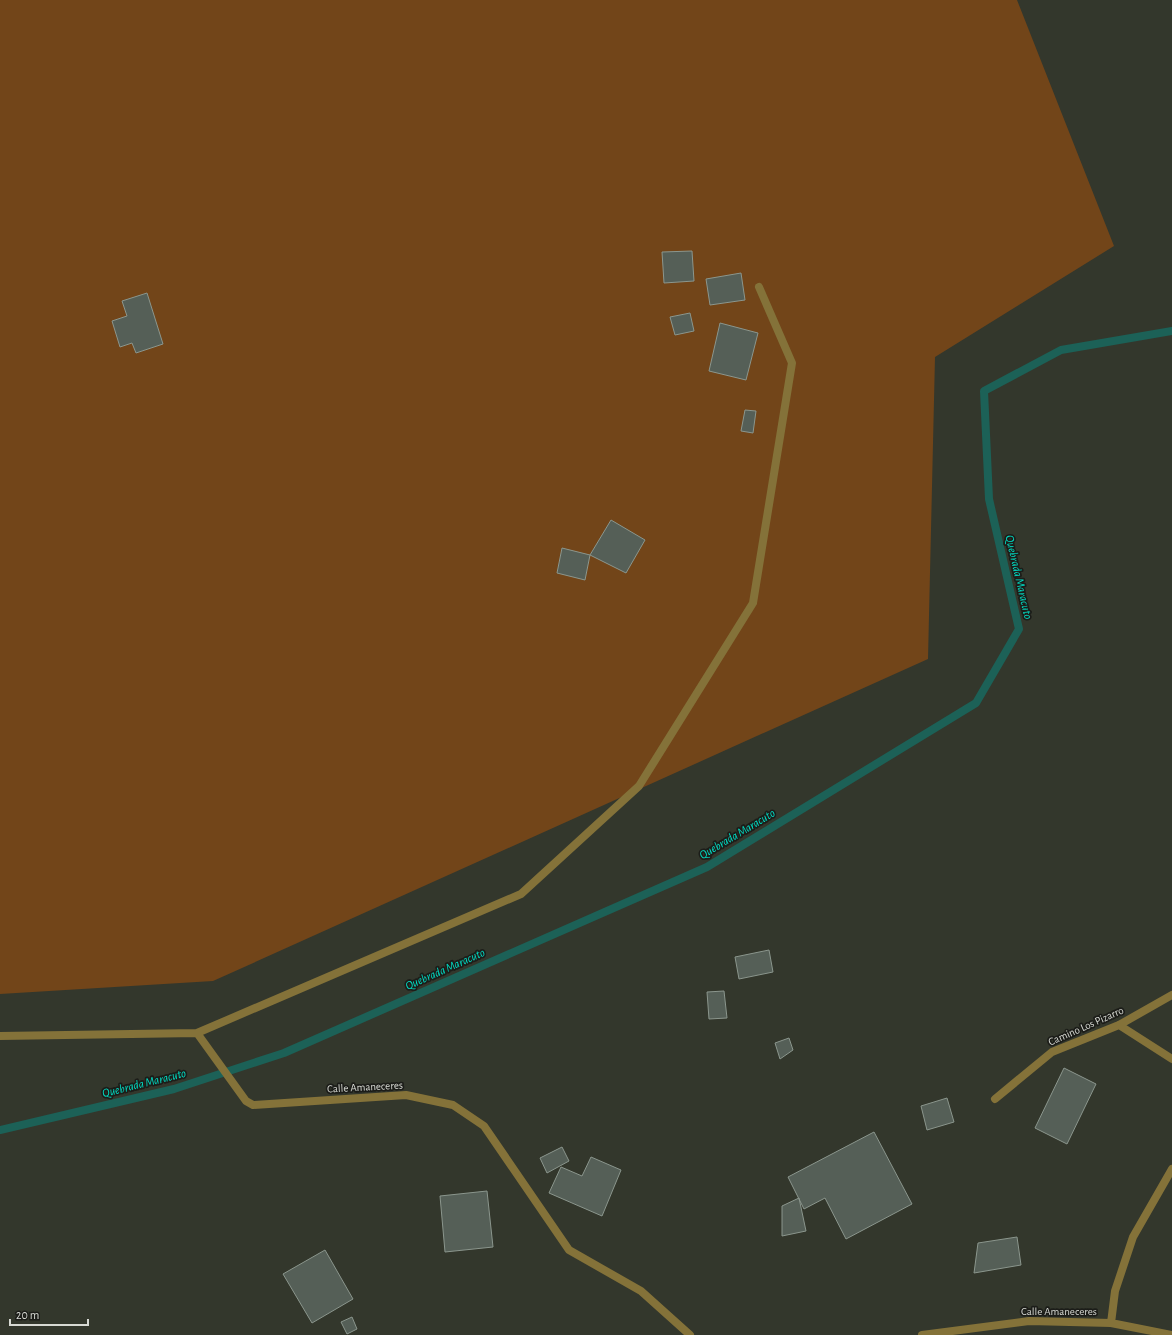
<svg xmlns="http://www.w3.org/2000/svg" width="1172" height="1335" viewBox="0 0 1172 1335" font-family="'Alegreya Sans',sans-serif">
<rect width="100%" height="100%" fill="#33372c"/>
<path fill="#724519" d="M0 0H1017L1114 246 935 357 928 659 213 981 0 994Z"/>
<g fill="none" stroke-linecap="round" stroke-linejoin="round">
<path stroke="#1c6157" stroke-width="8" d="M0 1130 174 1089 284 1053 707 867 976 703 1019 629 989 499 984 391 1061 350 1172 331"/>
</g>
<path fill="#555f57" stroke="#8b968d" d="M692 251 694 281 664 283 662 252Z
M741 273 745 300 710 305 706 279Z
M147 293 163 344 136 353 132 343 120 347 112 321 127 316 122 301Z
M690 313 694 331 675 335 670 317Z
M720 323 758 333 746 380 709 371Z
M745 410 756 411 753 433 741 431Z
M611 520 645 540 626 573 590 555Z
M562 548 590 555 585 580 557 573Z
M769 950 773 972 739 979 735 957Z
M724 991 727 1018 709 1019 707 992Z
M789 1038 793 1050 780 1059 775 1043Z
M1064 1068 1096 1084 1067 1144 1035 1128Z
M947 1098 954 1122 927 1130 921 1106Z
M874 1132 912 1204 846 1239 825 1198 804 1209 788 1177Z
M562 1147 569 1161 547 1173 540 1158Z
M591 1157 621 1170 602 1216 549 1193 561 1167 582 1176Z
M487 1191 493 1247 445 1252 440 1196Z
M799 1198 806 1231 782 1236V1206Z
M1017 1237 1021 1265 974 1273 978 1243Z
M325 1250 353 1299 312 1323 283 1274Z
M352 1317 357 1329 347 1334 341 1322Z"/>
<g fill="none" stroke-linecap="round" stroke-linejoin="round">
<path stroke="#847239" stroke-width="8" d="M1119 1025 1172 1059
M197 1033 521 894 639 786 753 603 792 363 759 287
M0 1036 197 1033 246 1101 253 1105 406 1095 453 1105 484 1126 569 1250 641 1291 690 1335
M995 1099 1052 1052 1119 1025 1172 995
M1111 1323 1115 1291 1133 1237 1172 1169
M922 1335 1029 1321 1111 1323 1172 1335"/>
</g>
<g text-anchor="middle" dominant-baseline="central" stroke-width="3.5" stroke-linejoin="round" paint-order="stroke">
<g font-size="11" fill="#d8dad4" stroke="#1c1d19">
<text transform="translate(1086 1026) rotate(-24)">Camino Los Pizarro</text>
<text transform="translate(365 1087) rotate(-3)">Calle Amaneceres</text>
<text x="1059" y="1311">Calle Amaneceres</text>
</g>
<g font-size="12" font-style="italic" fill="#00dec5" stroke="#1c1d19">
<text transform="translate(1019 577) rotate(77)">Quebrada Maracuto</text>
<text transform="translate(737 834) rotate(-31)">Quebrada Maracuto</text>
<text transform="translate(445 969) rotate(-24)">Quebrada Maracuto</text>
<text transform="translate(144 1083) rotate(-14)">Quebrada Maracuto</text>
</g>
</g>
<path d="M10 1319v6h78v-6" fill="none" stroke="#d8dad4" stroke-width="2"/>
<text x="16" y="1319" font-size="12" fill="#d8dad4" stroke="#1c1d19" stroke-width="3" paint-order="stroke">20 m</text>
</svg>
